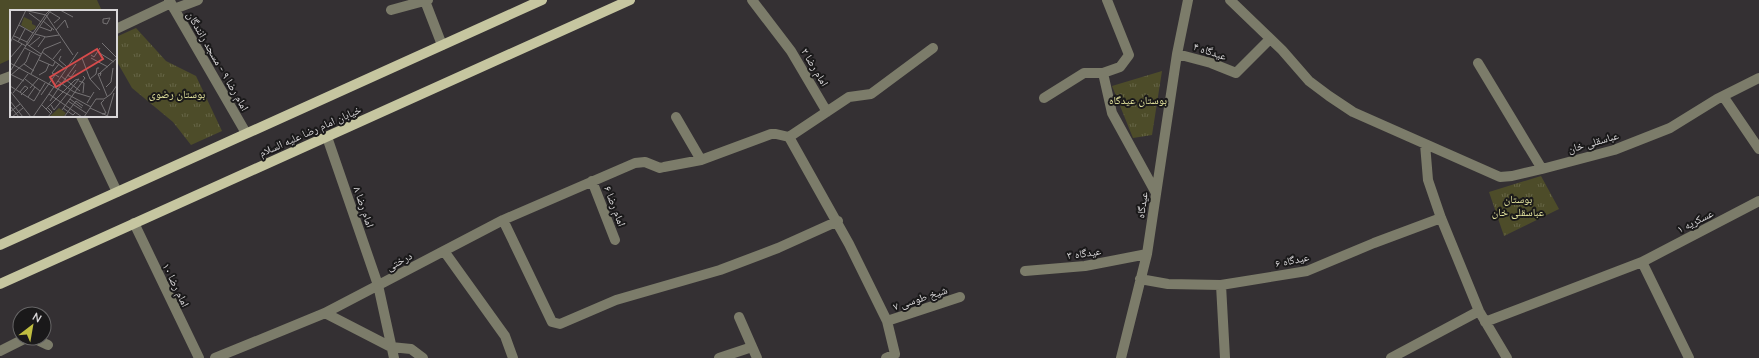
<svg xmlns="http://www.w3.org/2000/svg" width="1759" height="358" viewBox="0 0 1759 358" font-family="Mulish,'Noto Naskh Arabic',sans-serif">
<defs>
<pattern id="park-tufts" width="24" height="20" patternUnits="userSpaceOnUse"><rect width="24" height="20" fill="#4d4c29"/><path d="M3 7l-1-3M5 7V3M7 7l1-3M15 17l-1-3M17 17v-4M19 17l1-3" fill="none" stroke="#666547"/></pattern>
</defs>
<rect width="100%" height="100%" fill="#343033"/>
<path fill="url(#park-tufts)" d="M136 28 166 61 196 76 222 131 191 145 173 122 132 88 116 60V37Z
M1162 71 1152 135 1133 138 1112 86Z
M1541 176 1559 209 1504 236 1489 192Z"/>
<path fill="#4d4c29" d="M0 0H97L102 11H11V59L0 64Z"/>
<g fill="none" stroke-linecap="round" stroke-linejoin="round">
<path stroke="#7c7c6a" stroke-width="10" d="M169 0 246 133
M752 0 791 51 827 112
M1230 0 1282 50 1309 81 1329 96 1353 112 1500 177 1512 176 1542 169
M425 1 442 45
M174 9 198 0
M391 10 428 0
M116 29 171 3
M1177 54 1211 63 1236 73 1270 39
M1478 63 1542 169 1614 150 1670 128 1717 99 1759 78
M1103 73 1120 67 1129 55 1107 0
M0 80 11 76
M1723 96 1759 149
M1044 98 1084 73H1103L1112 113 1156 193
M81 116 117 192
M676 117 701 160
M327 137 378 285 394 358
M789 137 849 97 871 94 933 48
M1425 144 1428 180 1441 218 1479 311 1507 358
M592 181 615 240
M503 220 552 322 560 324 616 300 720 270 778 248 838 221
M134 223 199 358
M444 251 505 336 513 358
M1642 262 1689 358
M1025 271 1085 266 1147 254
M1140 279 1168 284 1221 285 1307 271 1374 243 1441 218
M1221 285 1225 358
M325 313 391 347 411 349 423 358
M739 317 757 358
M887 321 960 297
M1485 322 1642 262 1759 201
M33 338 48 345
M0 351 26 338
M215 358 325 313 503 220 635 163 645 162 660 168 664 167 701 160 771 134H776L789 137 849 244 887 321 895 354 886 358
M719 358 752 347
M1121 358 1147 254 1177 54 1188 0
M1391 358 1479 311"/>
<path stroke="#c6c6a0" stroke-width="10" d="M0 245 542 0
M0 284 630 0"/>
</g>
<g text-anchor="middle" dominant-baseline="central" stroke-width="4" stroke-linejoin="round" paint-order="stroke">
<g font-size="11" fill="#d9d7d9" stroke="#1a191a">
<text transform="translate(1210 51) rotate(18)">عیدگاه ۴</text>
<text transform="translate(218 61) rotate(60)">امام رضا ۹ - مسجد رانندگان</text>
<text transform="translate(815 67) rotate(59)">امام رضا ۲</text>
<text transform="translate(310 131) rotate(-24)">خیابان امام رضا علیه السلام</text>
<text transform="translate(1593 142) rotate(-16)">عباسقلی خان</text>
<text transform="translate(1142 205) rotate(-82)">عیدگاه</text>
<text transform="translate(615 206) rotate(69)">امام رضا ۶</text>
<text transform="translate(364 207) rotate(71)">امام رضا ۸</text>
<text transform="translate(1695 221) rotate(-27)">عسکریه ۱</text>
<text transform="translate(1084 253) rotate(-8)">عیدگاه ۳</text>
<text transform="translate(1292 260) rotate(-12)">عیدگاه ۶</text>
<text transform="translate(399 261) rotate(-28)">درختی</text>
<text transform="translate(176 285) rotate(64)">امام رضا ۱۰</text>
<text transform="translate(920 298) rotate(-18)">شیخ طوسی ۷</text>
</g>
<g font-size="11" fill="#e4e49d" stroke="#1a191a">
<text x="177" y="94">بوستان رضوی</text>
<text x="1138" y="100">بوستان عیدگاه</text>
<text x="1518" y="199">بوستان<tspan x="1518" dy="13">عباسقلی خان</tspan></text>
</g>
</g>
<g transform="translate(10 10)">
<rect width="107" height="107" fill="#343033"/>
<path d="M14 7 22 11V14L26 16 25 19 20 21 11 15ZM49 98 56 103 53 107H39Z" fill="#4d4c29"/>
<path fill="none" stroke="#767375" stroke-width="1" d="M14 0 36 5 63 45M40 0 36 4 17 32V35L41 0M50 0 63 7M40 2 50 8 44 13M19 3 31 12M100 8 93 9V13L97 14 100 8M33 11 44 20M9 15 23 23M30 17 41 21 42 18M46 20 55 10 58 18M25 24 36 27 49 25M4 26 17 32M3 29 16 36M8 32 15 19M0 33 16 0M92 33 107 48M18 35 31 44M19 36 30 27M28 37 35 27M15 38 30 46M32 42 55 59M88 42 104 52M81 45 84 47 90 38M51 46 49 50 56 56M0 48 12 34M72 48 80 69 90 80M81 48 98 57M43 49 51 39M29 50 43 56 45 52M0 53 81 97M14 54 24 61M1 60 17 34M90 63 107 48M21 64 34 39 51 32M2 65 14 71M29 65 36 61 39 54M57 65 61 67 66 60M0 66 16 52 20 42M51 66 70 81M90 66 91 63 88 64 97 86M49 67 42 63 49 54M15 69 30 81M80 69 86 64 87 58H89M48 71 64 82M69 71 74 73 73 83M0 76 24 91 35 73M96 77 101 72 103 58M20 78 28 69M48 79 66 54M0 81 21 107M10 82 15 76 18 78 11 85M64 82 80 87M3 83 18 64M39 84 72 107M31 85 45 65M18 87 25 77M60 89 72 98M0 91 13 107M40 91 48 79M58 91 76 103M77 93 84 82M32 95 41 104M41 95 44 100 69 69M0 96 9 107M53 98 63 105 66 102M80 98 100 107M36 99 65 70 69 69M52 100 75 68 73 66M0 102 10 94M92 104 96 103 91 93 94 90M2 107 13 98M23 107 68 42M38 107 42 102 38 98M54 107 66 91 73 96M74 107 86 89H94L101 84 107 75M97 107 104 83"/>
<path fill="#d74b4b" fill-opacity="0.15" stroke="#d74b4b" stroke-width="2" d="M87 39 93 49 46 77 40 67Z"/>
<rect width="107" height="107" fill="none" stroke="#d9d7d9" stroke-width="2"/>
</g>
<g transform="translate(32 326) rotate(31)"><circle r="19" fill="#1a191a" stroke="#666566"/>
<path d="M0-3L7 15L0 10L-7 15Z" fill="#c0be40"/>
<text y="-6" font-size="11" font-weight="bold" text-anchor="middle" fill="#d9d7d9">N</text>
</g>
</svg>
